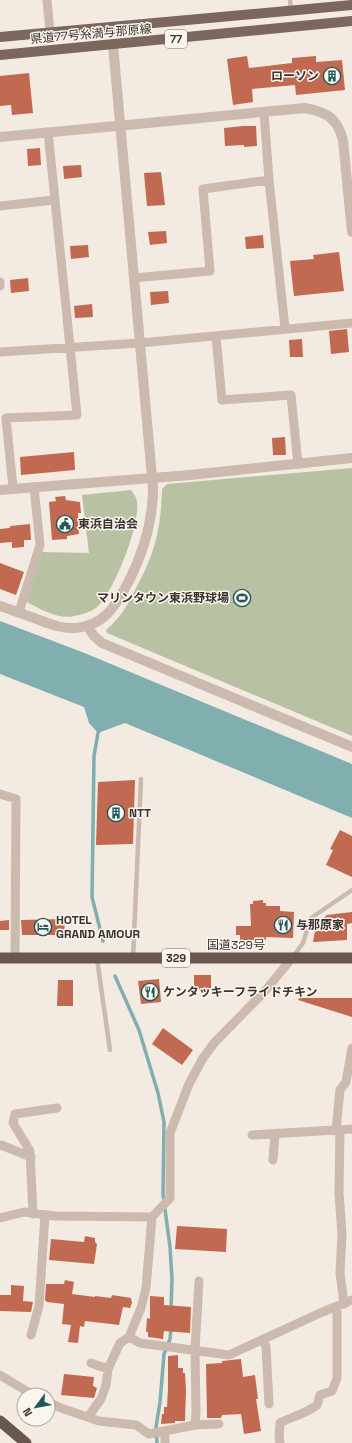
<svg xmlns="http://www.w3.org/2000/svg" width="352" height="1443" viewBox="0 0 352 1443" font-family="'Space Grotesk','Noto Sans JP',sans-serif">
<rect width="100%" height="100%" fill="#f3eae2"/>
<path fill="#b8c2a2" d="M352 468V736L107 633 106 630C121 617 127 606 136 588 155 553 161 529 162 489L167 484Z
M131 490C133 493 135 495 136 498 144 517 113 595 97 607 91 612 81 615 74 616 59 620 41 609 28 603L26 598 42 552 89 553 82 495Z"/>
<path fill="#81aeaf" d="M0 621 82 652 352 764V818L125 723 98 733 89 723 84 707 0 674Z"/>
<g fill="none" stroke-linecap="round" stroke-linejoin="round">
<path stroke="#81aeaf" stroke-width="3.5" d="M98 733 94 756 92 897 103 941
M115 976 139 1030 158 1093 164 1122 163 1194 170 1247 172 1279 171 1310
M157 1443 156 1427 160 1402 164 1354 170 1339 171 1328"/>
</g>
<path fill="#c16a51" d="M247 56 249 68 292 63V58L316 56V62L342 60 345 90 296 95 295 85 252 89 253 102 233 105 227 59Z
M29 73 33 113 12 115 11 105 0 106V76Z
M243 126H256L257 146 244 147V145L225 146 224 128Z
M40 148 41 165 28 166 27 149Z
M81 165 82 177 64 179 63 166Z
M161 172 165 205 147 206 144 173Z
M166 231 167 243 150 245 148 232Z
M263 235 264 248 246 249 245 237Z
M88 245 89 257 71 259 70 246Z
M339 252 344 291 294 296 290 261 314 259 313 255Z
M28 278 29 291 11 293 10 280Z
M168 291 169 303 151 305 150 292Z
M92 304 93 317 75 318 74 306Z
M347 329 349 352 331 354 329 331Z
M302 339 303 357H290L289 340Z
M285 437 286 455H273L272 438Z
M74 452 75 470 21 475 20 457Z
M65 496 66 500 80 502 81 513H78L79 534 67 536V539L52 540 49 502 56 501 55 497Z
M30 524 31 540H24V547L12 548V542L0 543V529L10 528V526Z
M0 563 24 572 16 595 0 589Z
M135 780 133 844 96 845 98 782Z
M340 830 352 836V877L326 865 333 850 330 849Z
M263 900V903H266V906H280V911L294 912 293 938 266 937V940H240V935H236V926H251L250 904H253V901Z
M352 912V923L347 924V940L313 942 315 931H322L321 920 327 915Z
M64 919 65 935H22L21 920Z
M9 920V930H0V921Z
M194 975H211V989H194Z
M159 979 161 1002 141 1004 138 981Z
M58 980H73V1006H57Z
M299 998H352V1017L298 1000Z
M163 1028 193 1050 182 1065 152 1044Z
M177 1226 227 1229 226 1252 175 1249Z
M85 1236 95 1238V1242L97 1244 94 1264 49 1260 51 1239 84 1242Z
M65 1280 74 1282 72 1294 95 1297V1296L111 1298 112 1295 131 1298 132 1303 130 1308 123 1307 119 1325 85 1321 84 1327 80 1326 78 1343 68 1342 71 1325 62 1324 64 1304 47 1302 45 1300 46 1284H64Z
M11 1285 24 1286 23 1301 33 1302 31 1312 0 1311V1295H11Z
M150 1296 164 1297V1305L191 1307 190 1333 164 1331 163 1339 148 1337V1332H146L147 1318 150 1319Z
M178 1355V1368H183V1373H185L186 1390 185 1421H175V1423L161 1424 162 1414H164V1407H167L168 1389V1356Z
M241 1359 243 1377 255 1375 258 1399H256L261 1431 244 1434 241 1414 222 1415 221 1418H207L206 1364 222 1363V1361Z
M64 1374 94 1377 93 1386 97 1388 94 1398 61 1395Z"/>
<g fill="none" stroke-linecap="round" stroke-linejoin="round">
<path stroke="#cbbaad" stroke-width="4.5" d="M290 0 291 10
M293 957 303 943 311 918 352 890
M133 958 141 779
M97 959 110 1050"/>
<path stroke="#cbbaad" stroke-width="9" d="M47 0 50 32
M264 112 269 180 285 328
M0 206 54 200
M134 278 210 271 203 189 269 180
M0 282V286
M216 336 222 400 291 395 298 464
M0 352 140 343 352 323
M13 488 6 418 77 415 48 132
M19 612 40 545 34 487
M0 794 16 799 15 958
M292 958 265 991 215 1042 203 1058 189 1084 170 1133V1198L152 1217 146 1288 141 1308 129 1337 140 1343 229 1355 320 1313 352 1300
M336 1130 340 1090 346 1082 352 1048
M340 1130 339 1193 342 1234 340 1273 344 1304
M252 1135 352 1129
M1 1145 31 1157
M273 1160 275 1134
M33 1214 30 1151 13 1123 15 1114 57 1108
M0 1218 24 1212 55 1216 152 1217
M31 1335 39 1306 45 1215
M263 1339 266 1347 269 1404
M91 1363 108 1369
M0 1375 33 1395
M48 1402 61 1408 99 1421 136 1425 149 1434 195 1425 219 1424
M88 1417 101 1399 106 1385 108 1369 120 1343 129 1337
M195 1425 196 1412 195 1350 199 1281
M165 1432V1443
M280 1443 279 1438 280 1423C293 1416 306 1414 317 1405L320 1395 332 1391 337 1378V1307"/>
<path stroke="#cbbaad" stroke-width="10" d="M0 137 305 108C327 112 337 118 343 140L352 232
M0 490 190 475 352 458
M0 606C11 610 23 614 34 618 48 623 60 629 75 628 105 626 116 605 129 581 144 551 153 522 153 488L113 45
M87 626 94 636 102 643 352 747"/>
<path stroke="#7b675d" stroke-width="10" d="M0 37 352 5
M0 55 352 21"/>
<path stroke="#6a5850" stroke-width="11" d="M0 958H352
M0 1421 26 1443"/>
</g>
<defs>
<symbol id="building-ring" viewBox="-11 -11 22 22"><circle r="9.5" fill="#faf5ee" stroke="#22585a" stroke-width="1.5"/><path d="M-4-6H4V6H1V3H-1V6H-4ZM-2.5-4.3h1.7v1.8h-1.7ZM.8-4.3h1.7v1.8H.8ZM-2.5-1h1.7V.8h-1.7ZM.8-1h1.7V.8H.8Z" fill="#22585a"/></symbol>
<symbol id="civic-ring" viewBox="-11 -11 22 22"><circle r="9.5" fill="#faf5ee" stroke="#22585a" stroke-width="1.5"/><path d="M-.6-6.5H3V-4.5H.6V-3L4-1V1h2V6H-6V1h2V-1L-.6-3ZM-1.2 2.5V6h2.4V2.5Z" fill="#22585a"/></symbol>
<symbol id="stadium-ring" viewBox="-11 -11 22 22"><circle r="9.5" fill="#faf5ee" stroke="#22585a" stroke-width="1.5"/><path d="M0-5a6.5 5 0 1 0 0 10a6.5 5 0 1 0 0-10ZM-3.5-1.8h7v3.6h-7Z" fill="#22585a"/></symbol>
<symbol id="restaurant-ring" viewBox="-11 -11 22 22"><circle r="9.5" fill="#faf5ee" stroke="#22585a" stroke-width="1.5"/><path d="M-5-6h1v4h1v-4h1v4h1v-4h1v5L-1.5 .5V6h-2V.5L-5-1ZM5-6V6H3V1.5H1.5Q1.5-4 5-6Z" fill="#22585a"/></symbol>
<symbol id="hotel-ring" viewBox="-11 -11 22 22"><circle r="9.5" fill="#faf5ee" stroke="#22585a" stroke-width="1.5"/><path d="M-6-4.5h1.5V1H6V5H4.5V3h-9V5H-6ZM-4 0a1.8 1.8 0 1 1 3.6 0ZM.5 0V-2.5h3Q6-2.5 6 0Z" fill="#22585a"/></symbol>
</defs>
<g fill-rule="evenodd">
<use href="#building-ring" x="322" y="66" width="20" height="20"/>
<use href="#civic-ring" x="55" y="514" width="20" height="20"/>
<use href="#stadium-ring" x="232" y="588" width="20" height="20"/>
<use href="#building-ring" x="106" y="803" width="20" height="20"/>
<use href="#restaurant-ring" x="273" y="915" width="20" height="20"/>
<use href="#hotel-ring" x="33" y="917" width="20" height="20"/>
<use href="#restaurant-ring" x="140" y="982" width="20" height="20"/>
</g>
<g text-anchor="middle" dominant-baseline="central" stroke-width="3" stroke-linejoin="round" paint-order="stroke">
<g fill="#faf5ee" stroke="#746b66" stroke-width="1">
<rect x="165" y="30" width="22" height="18" rx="3"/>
<rect x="162" y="949" width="28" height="18" rx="3"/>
</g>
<g font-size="11" font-weight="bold" fill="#3a302c">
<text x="176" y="39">77</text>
<text x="176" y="958">329</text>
</g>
<g font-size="12" fill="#3a302c" stroke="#faf5ee">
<text transform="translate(91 34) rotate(-5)">県道77号糸満与那原線</text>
<text x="236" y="945">国道329号</text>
</g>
<g font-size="12" font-weight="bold" fill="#3a302c" stroke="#faf5ee" text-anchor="start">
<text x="319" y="76" text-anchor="end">ローソン</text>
<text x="78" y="524">東浜自治会</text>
<text x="229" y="598" text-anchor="end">マリンタウン東浜野球場</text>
<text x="129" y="813">NTT</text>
<text x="56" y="920">HOTEL<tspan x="56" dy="14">GRAND AMOUR</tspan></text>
<text x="296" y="925">与那原家</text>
<text x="163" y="992">ケンタッキーフライドチキン</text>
</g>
</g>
<g transform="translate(36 1407) rotate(238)"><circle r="19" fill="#faf5ee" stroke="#ada6a0"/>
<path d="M0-3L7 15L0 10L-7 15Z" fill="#22585a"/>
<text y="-6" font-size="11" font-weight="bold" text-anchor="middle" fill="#3a302c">N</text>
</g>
</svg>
